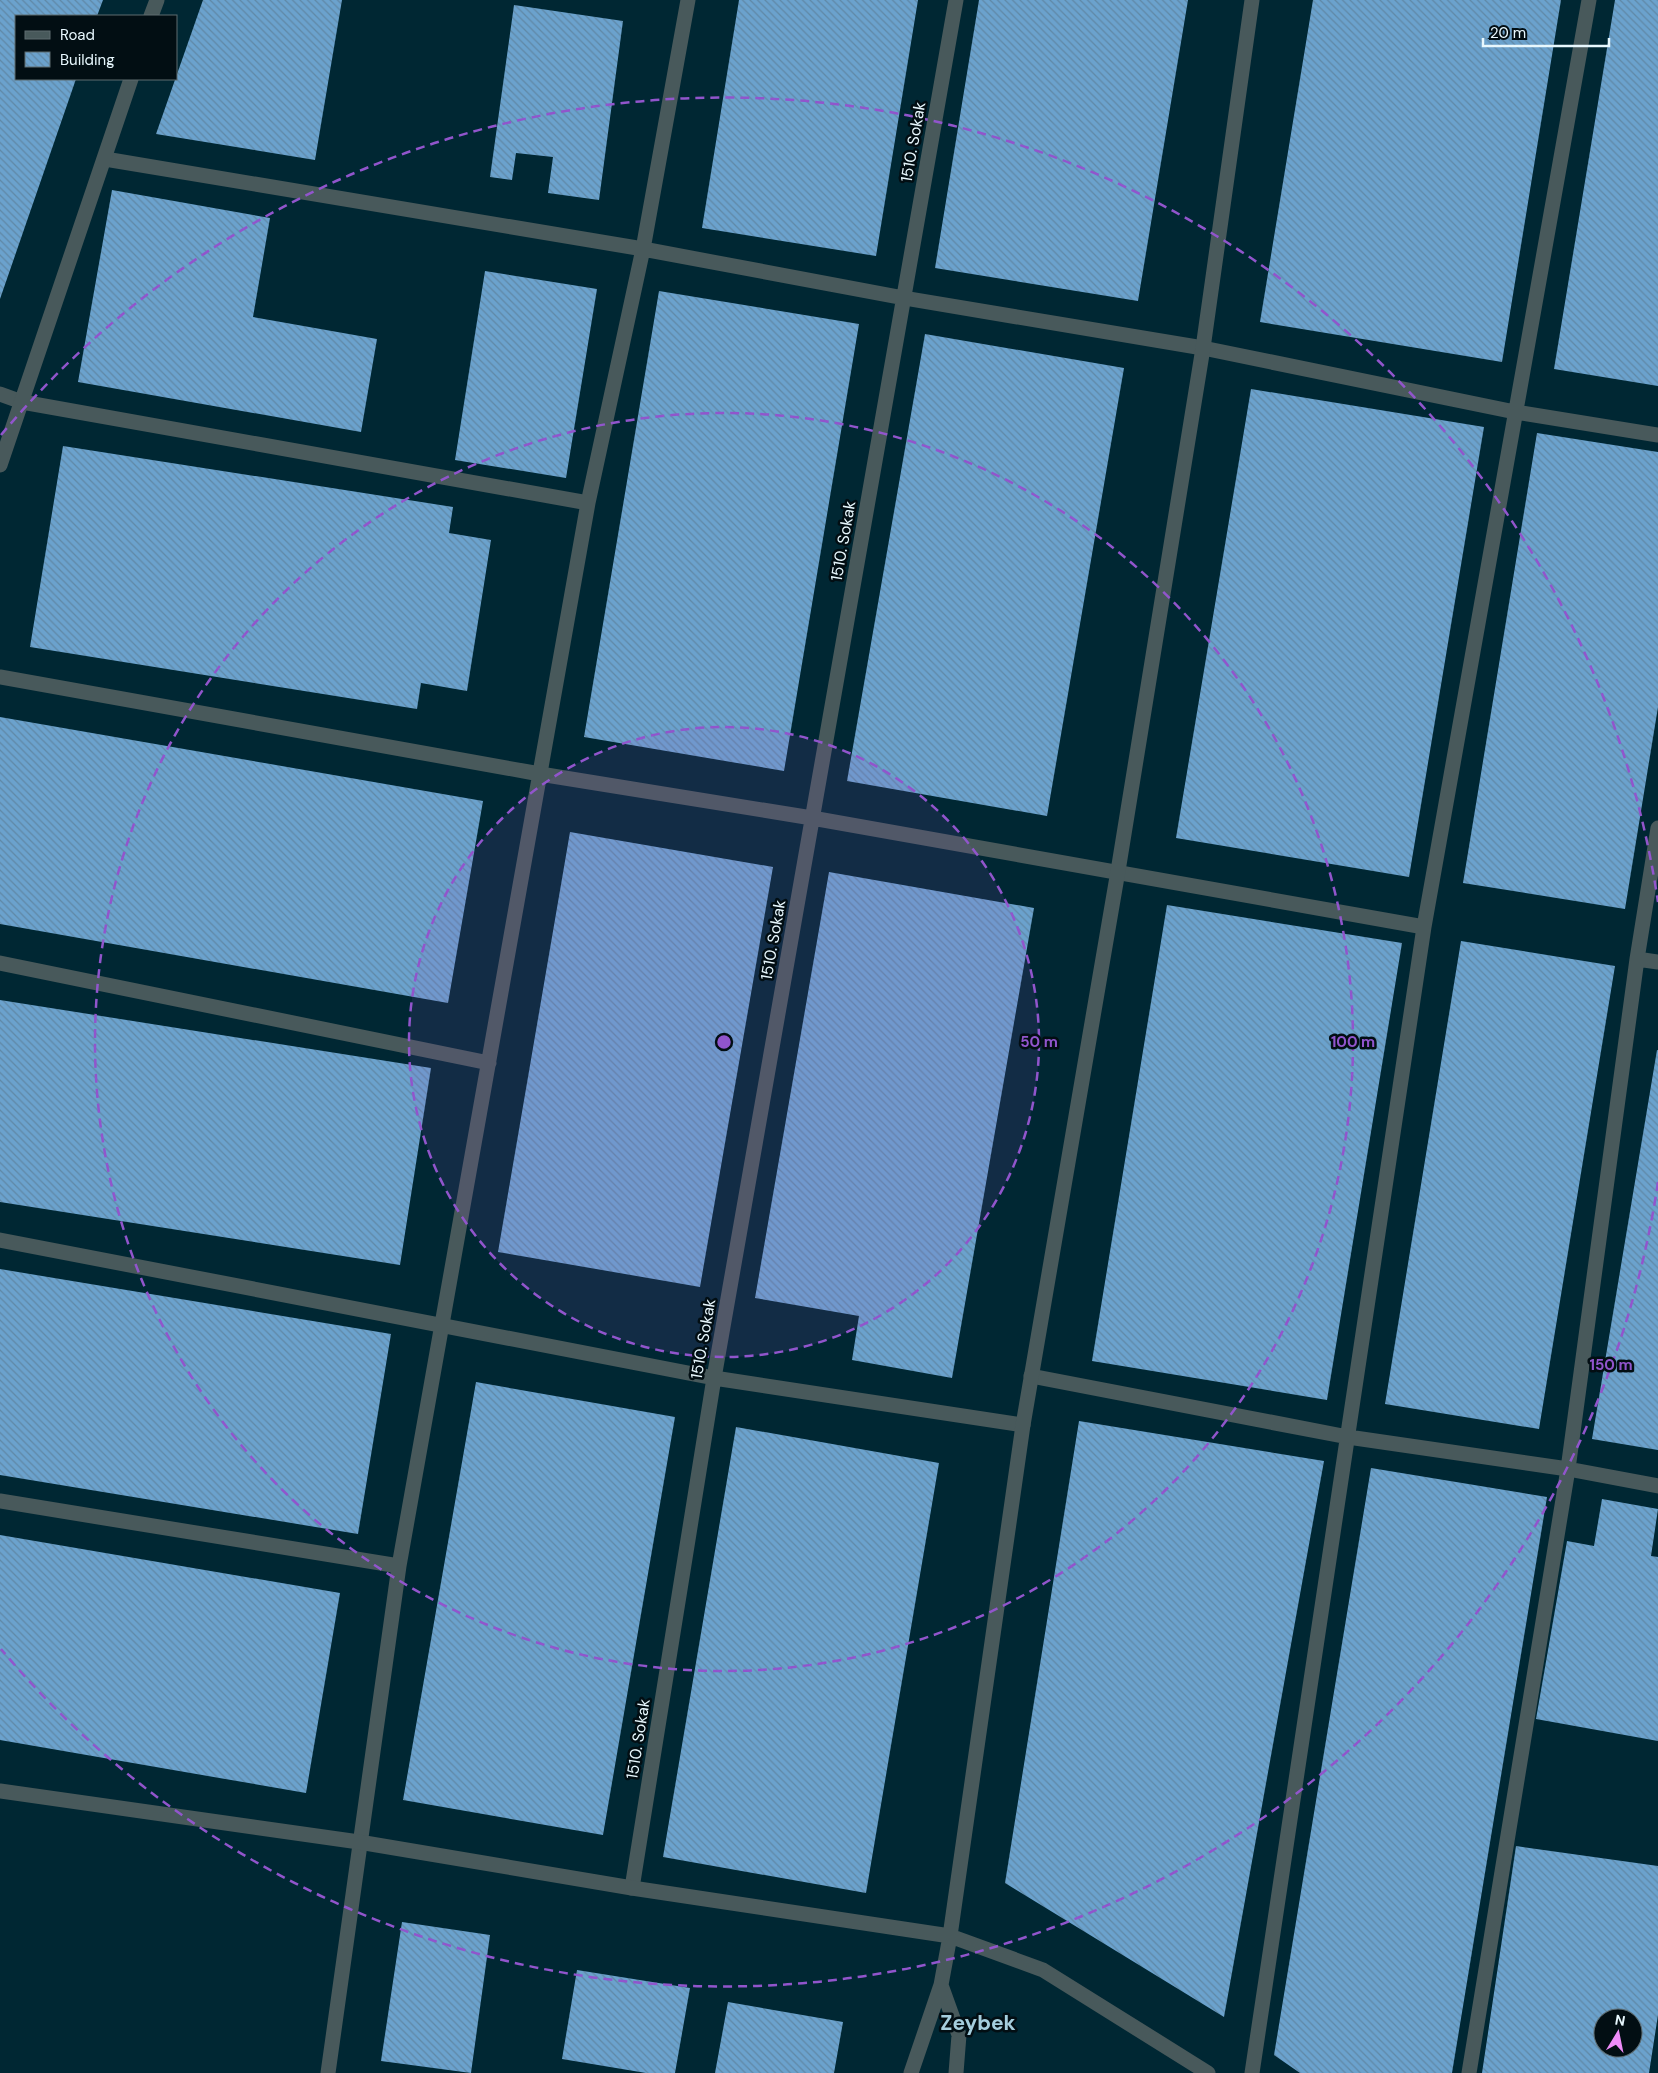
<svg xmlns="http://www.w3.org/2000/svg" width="1658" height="2073" viewBox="0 0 1658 2073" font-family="'DM Sans',sans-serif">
<defs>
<pattern id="building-back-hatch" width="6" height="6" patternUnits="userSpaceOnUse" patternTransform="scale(1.25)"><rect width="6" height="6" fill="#6ba2cd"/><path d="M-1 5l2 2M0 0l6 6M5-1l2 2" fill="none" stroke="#6088a6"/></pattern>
</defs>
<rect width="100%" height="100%" fill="#002733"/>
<path fill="url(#building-back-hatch)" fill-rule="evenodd" d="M0 0H103L97 16H16V79H76L0 299Z
M203 0H342L315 160 156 134Z
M739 0H918L876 256 702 228Z
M979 0H1188L1138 301 935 268Z
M1313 0H1561L1502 362 1260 322Z
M1615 0H1658V386L1554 369Z
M514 5 623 21 599 200 548 193 553 157 516 153 512 180 490 177Z
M112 190 270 218 253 317 377 339 361 432 78 382Z
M485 271 597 289 566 478 455 460Z
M659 291 859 324 784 771 584 737Z
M925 334 1124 368 1047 816 847 781Z
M1251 389 1484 427 1409 877 1176 838Z
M1537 433 1658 452V707L1625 909 1463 883Z
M63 446 453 507 449 533 491 540 467 691 421 683 417 709 30 647Z
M0 717 483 801 448 1003 0 924Z
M570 832 773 867 700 1287 498 1252Z
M829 872 1034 908 952 1378 852 1360 859 1316 755 1298Z
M1167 905 1402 943 1327 1400 1092 1361Z
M1461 941 1615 966 1539 1429 1385 1404Z
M0 1000 431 1068 400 1265 0 1202Z
M1657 1050H1658V1450L1592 1439Z
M0 1269 391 1334 358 1534 0 1475Z
M476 1382 675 1417 603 1835 403 1800Z
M1079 1421 1324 1461 1224 2017 1005 1883Z
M736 1427 939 1463 866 1893 663 1857Z
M1371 1468 1547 1497 1452 2073H1300L1274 2055Z
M1602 1499 1658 1509 1651 1556 1658 1557V1741L1536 1719 1567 1541 1594 1546Z
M0 1535 340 1593 306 1793 0 1740Z
M1516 1846 1658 1866V2015L1649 2073H1482ZM1603 2018H1633V2048H1603Z
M402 1922 490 1935 471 2073 381 2061Z
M577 1970 690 1988 675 2073H646L562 2059Z
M728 2002 843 2022 834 2073H715Z"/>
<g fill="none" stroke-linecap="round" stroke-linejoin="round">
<path stroke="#48595b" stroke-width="15" d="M105 159 643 249 904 298 1203 348 1515 412 1658 435
M0 394 22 402 588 503
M0 677 540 774 812 818 1424 927
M1637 959 1658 962
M0 963 489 1063
M0 1240 714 1378 1023 1425
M1031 1376 1348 1437 1568 1469 1658 1486
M0 1501 399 1566
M632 1888 714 1378 956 0
M328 2073 399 1566 588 503 643 249 688 0
M1252 2073 1424 927 1589 0
M1469 2073 1568 1469 1637 959 1658 828"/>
<path stroke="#48595b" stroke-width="15" d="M151 16 157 0
M0 465 131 79
M0 1791 359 1842 632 1888 950 1936 1043 1970 1208 2073
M941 1985 959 2035 956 2073
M911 2073 941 1985 950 1936 1023 1425 1118 871 1203 348 1252 0"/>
</g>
<circle cx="724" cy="1042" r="315" fill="#9155cc" fill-opacity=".12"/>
<g fill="none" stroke="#9155cc" stroke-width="2.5" stroke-dasharray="9 6">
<circle cx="724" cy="1042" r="315"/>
<circle cx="724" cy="1042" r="629"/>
<path d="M1658 1182A944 944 0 0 1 1 1649M1 435A944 944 0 0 1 1658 902"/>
</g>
<g text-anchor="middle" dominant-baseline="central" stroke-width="5" stroke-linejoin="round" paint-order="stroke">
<g font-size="16" fill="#e8f8fe" stroke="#020e13">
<text transform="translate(913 142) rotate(-80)">1510. Sokak</text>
<text transform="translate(843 541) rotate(-80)">1510. Sokak</text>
<text transform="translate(773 940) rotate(-80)">1510. Sokak</text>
<text transform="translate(703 1339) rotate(-80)">1510. Sokak</text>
<text transform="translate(638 1739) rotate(-81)">1510. Sokak</text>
</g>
<g font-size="21" font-weight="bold" fill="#a5cede" stroke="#020e13">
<text x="978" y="2023">Zeybek</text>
</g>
</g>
<circle cx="724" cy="1042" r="8" fill="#9155cc" stroke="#020e13" stroke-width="2.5"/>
<g font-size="15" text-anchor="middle" font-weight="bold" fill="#9155cc" stroke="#020e13" stroke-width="5" stroke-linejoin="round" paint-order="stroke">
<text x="1039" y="1047">50 m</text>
<text x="1353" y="1047">100 m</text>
<text x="1611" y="1370">150 m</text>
</g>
<rect x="15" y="15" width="162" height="65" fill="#020e13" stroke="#5e6c71"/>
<rect x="25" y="31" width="25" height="8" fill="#48595b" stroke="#5e6c71"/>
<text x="60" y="40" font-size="15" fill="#e8f8fe">Road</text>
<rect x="25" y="52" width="25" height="15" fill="url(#building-back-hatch)" stroke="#5e6c71"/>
<text x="60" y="65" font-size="15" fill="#e8f8fe">Building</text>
<g transform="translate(1618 2033) rotate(10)"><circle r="24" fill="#020e13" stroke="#5e6c71"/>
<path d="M0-4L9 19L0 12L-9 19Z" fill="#ee8cf8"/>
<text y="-8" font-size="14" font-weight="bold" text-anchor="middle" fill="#e8f8fe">N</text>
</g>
<path d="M1483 38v8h126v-8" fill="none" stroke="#e8f8fe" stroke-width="2.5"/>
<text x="1490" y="38" font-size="15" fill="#e8f8fe" stroke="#020e13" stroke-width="4" paint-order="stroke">20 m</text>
</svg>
